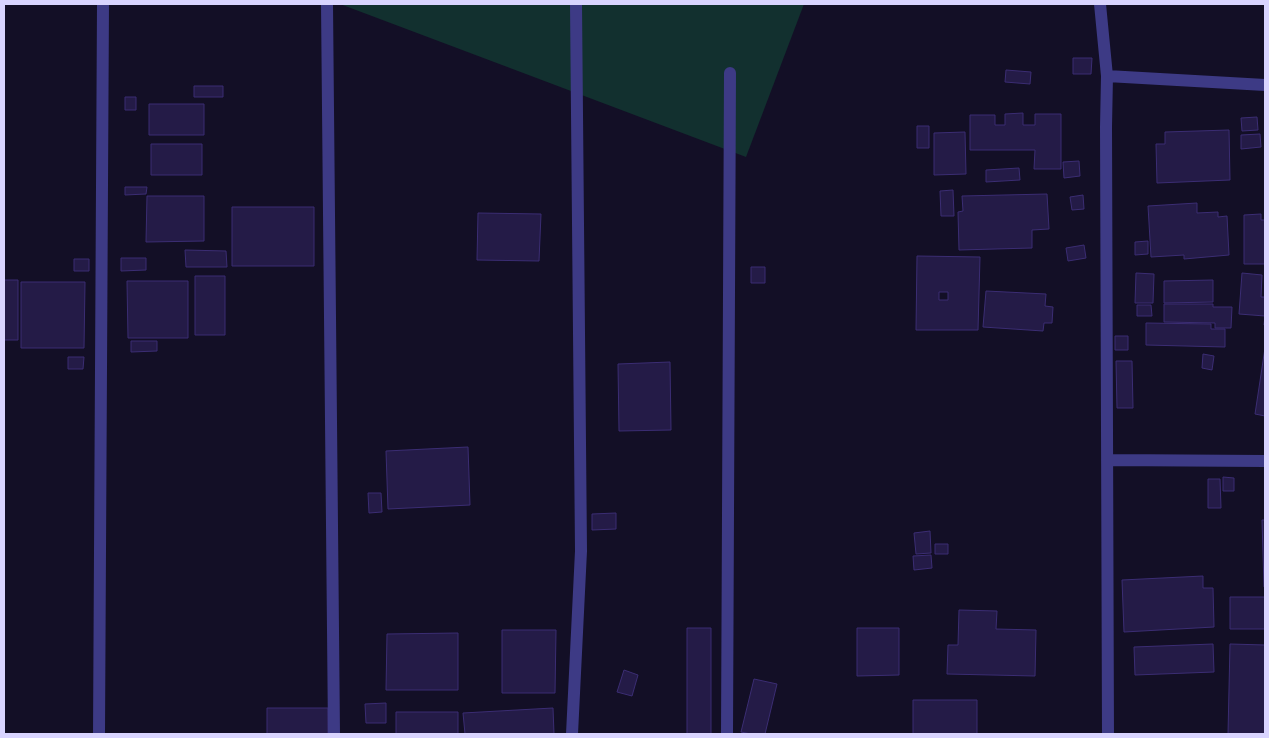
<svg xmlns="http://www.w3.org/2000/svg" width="1269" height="738" viewBox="0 0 1269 738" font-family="Overpass,sans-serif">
<rect width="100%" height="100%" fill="#130f26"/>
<path fill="#12302f" d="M340 4H804L746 157Z"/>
<path fill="#241b47" stroke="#3b2d73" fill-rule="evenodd" d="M1073 58H1092L1091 74H1073Z
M1006 70 1031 72 1030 84 1005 82Z
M194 86H223V97H194Z
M125 97H136V110H125Z
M149 104H204V135H149Z
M1023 113V125H1035V114H1061V169H1034L1035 150H970V115H995V125H1005V114Z
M1257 117 1258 130 1242 131 1241 118Z
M917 126H929V148H917Z
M1229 130 1230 180 1157 183 1156 144H1165V132Z
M965 132 966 174 934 175V133Z
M1260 134 1261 147 1241 149V135Z
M151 144H202V175H151Z
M1079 161 1080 176 1064 178 1063 162Z
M1019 168 1020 180 986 182V170Z
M125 187H147L146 194 125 195Z
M953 190 954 216H941L940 191Z
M1047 194 1049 229 1032 230V248L959 250 958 212 963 211 962 196Z
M1083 195 1084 209 1072 210 1070 197Z
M147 196H204V241L146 242Z
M1197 203V213L1218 212V217L1227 216 1229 255 1184 259V255L1151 257 1148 206Z
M232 207H314V266H232Z
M478 213 541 214 539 261 477 260Z
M1261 214V220H1265V264H1244V215Z
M1148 241V254L1135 255V242Z
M1084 245 1086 258 1068 261 1066 248Z
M185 250 226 251 227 267H186Z
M917 256 980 257 978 330H916ZM939 292H948V300H939Z
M121 258H146V270L121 271Z
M74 259H89V271H74Z
M751 267H765V283H751Z
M1136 273 1154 274 1153 303H1135Z
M1242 273 1262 275 1261 297H1265V325H1264L1265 316 1239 314Z
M195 276H225V335H195Z
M4 280H18V340H4Z
M1213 280V302L1164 303V281Z
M127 281H188V338H128Z
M21 282H85L84 348H21Z
M986 291 1046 294 1045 306 1053 307 1052 323H1044L1043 331 983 327Z
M1164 304H1213V307H1232L1231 328H1215V323L1164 322Z
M1137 305H1151L1152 316H1137Z
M1146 323 1211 324V329H1225V347L1146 345Z
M1115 336H1128V350H1115Z
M131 341H157V351L131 352Z
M1265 348V416L1255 414Z
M1203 354 1214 356 1212 370 1202 368Z
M68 357H84L83 369H68Z
M1116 361H1132L1133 408H1117Z
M670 362 671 430 619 431 618 364Z
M468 447 470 505 388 509 386 451Z
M1223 477 1234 478V491H1223Z
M1208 479H1220L1221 508H1208Z
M368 493H381L382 512 369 513Z
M616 513V529L592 530V514Z
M1262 520H1265V587H1264Z
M930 531 931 553 916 554 914 533Z
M935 544H948V554H935Z
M931 555 932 568 914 570 913 556Z
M1203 576V588H1213L1214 627 1124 632 1122 580Z
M1230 597H1265V629H1230Z
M959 610 997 611 996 629 1036 630 1035 676 947 674 948 645H958Z
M687 628H711V734H687Z
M857 628H899V675L857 676Z
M502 630H556L555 693H502Z
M458 633V690H386L387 634Z
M1213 644 1214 672 1135 675 1134 647Z
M1230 644 1265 645V734H1228Z
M624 670 638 675 632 696 617 692Z
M754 679 777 684 765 734H751L741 732Z
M913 700H977V734H913Z
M386 703V723H366L365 704Z
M267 708H328V734H267Z
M553 708 554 734H465L463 713Z
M396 712H458V734H396Z"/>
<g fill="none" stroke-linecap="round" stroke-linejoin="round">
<path stroke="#3d3a85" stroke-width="12" d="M327 4 334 734
M1100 4 1107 76 1106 127 1108 734
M1107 76 1265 85
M1107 460 1265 461
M99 734 103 4
M572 734 581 551 576 4
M727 734 730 73"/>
</g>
<rect width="1269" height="738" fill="none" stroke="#d9d4ff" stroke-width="10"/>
</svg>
